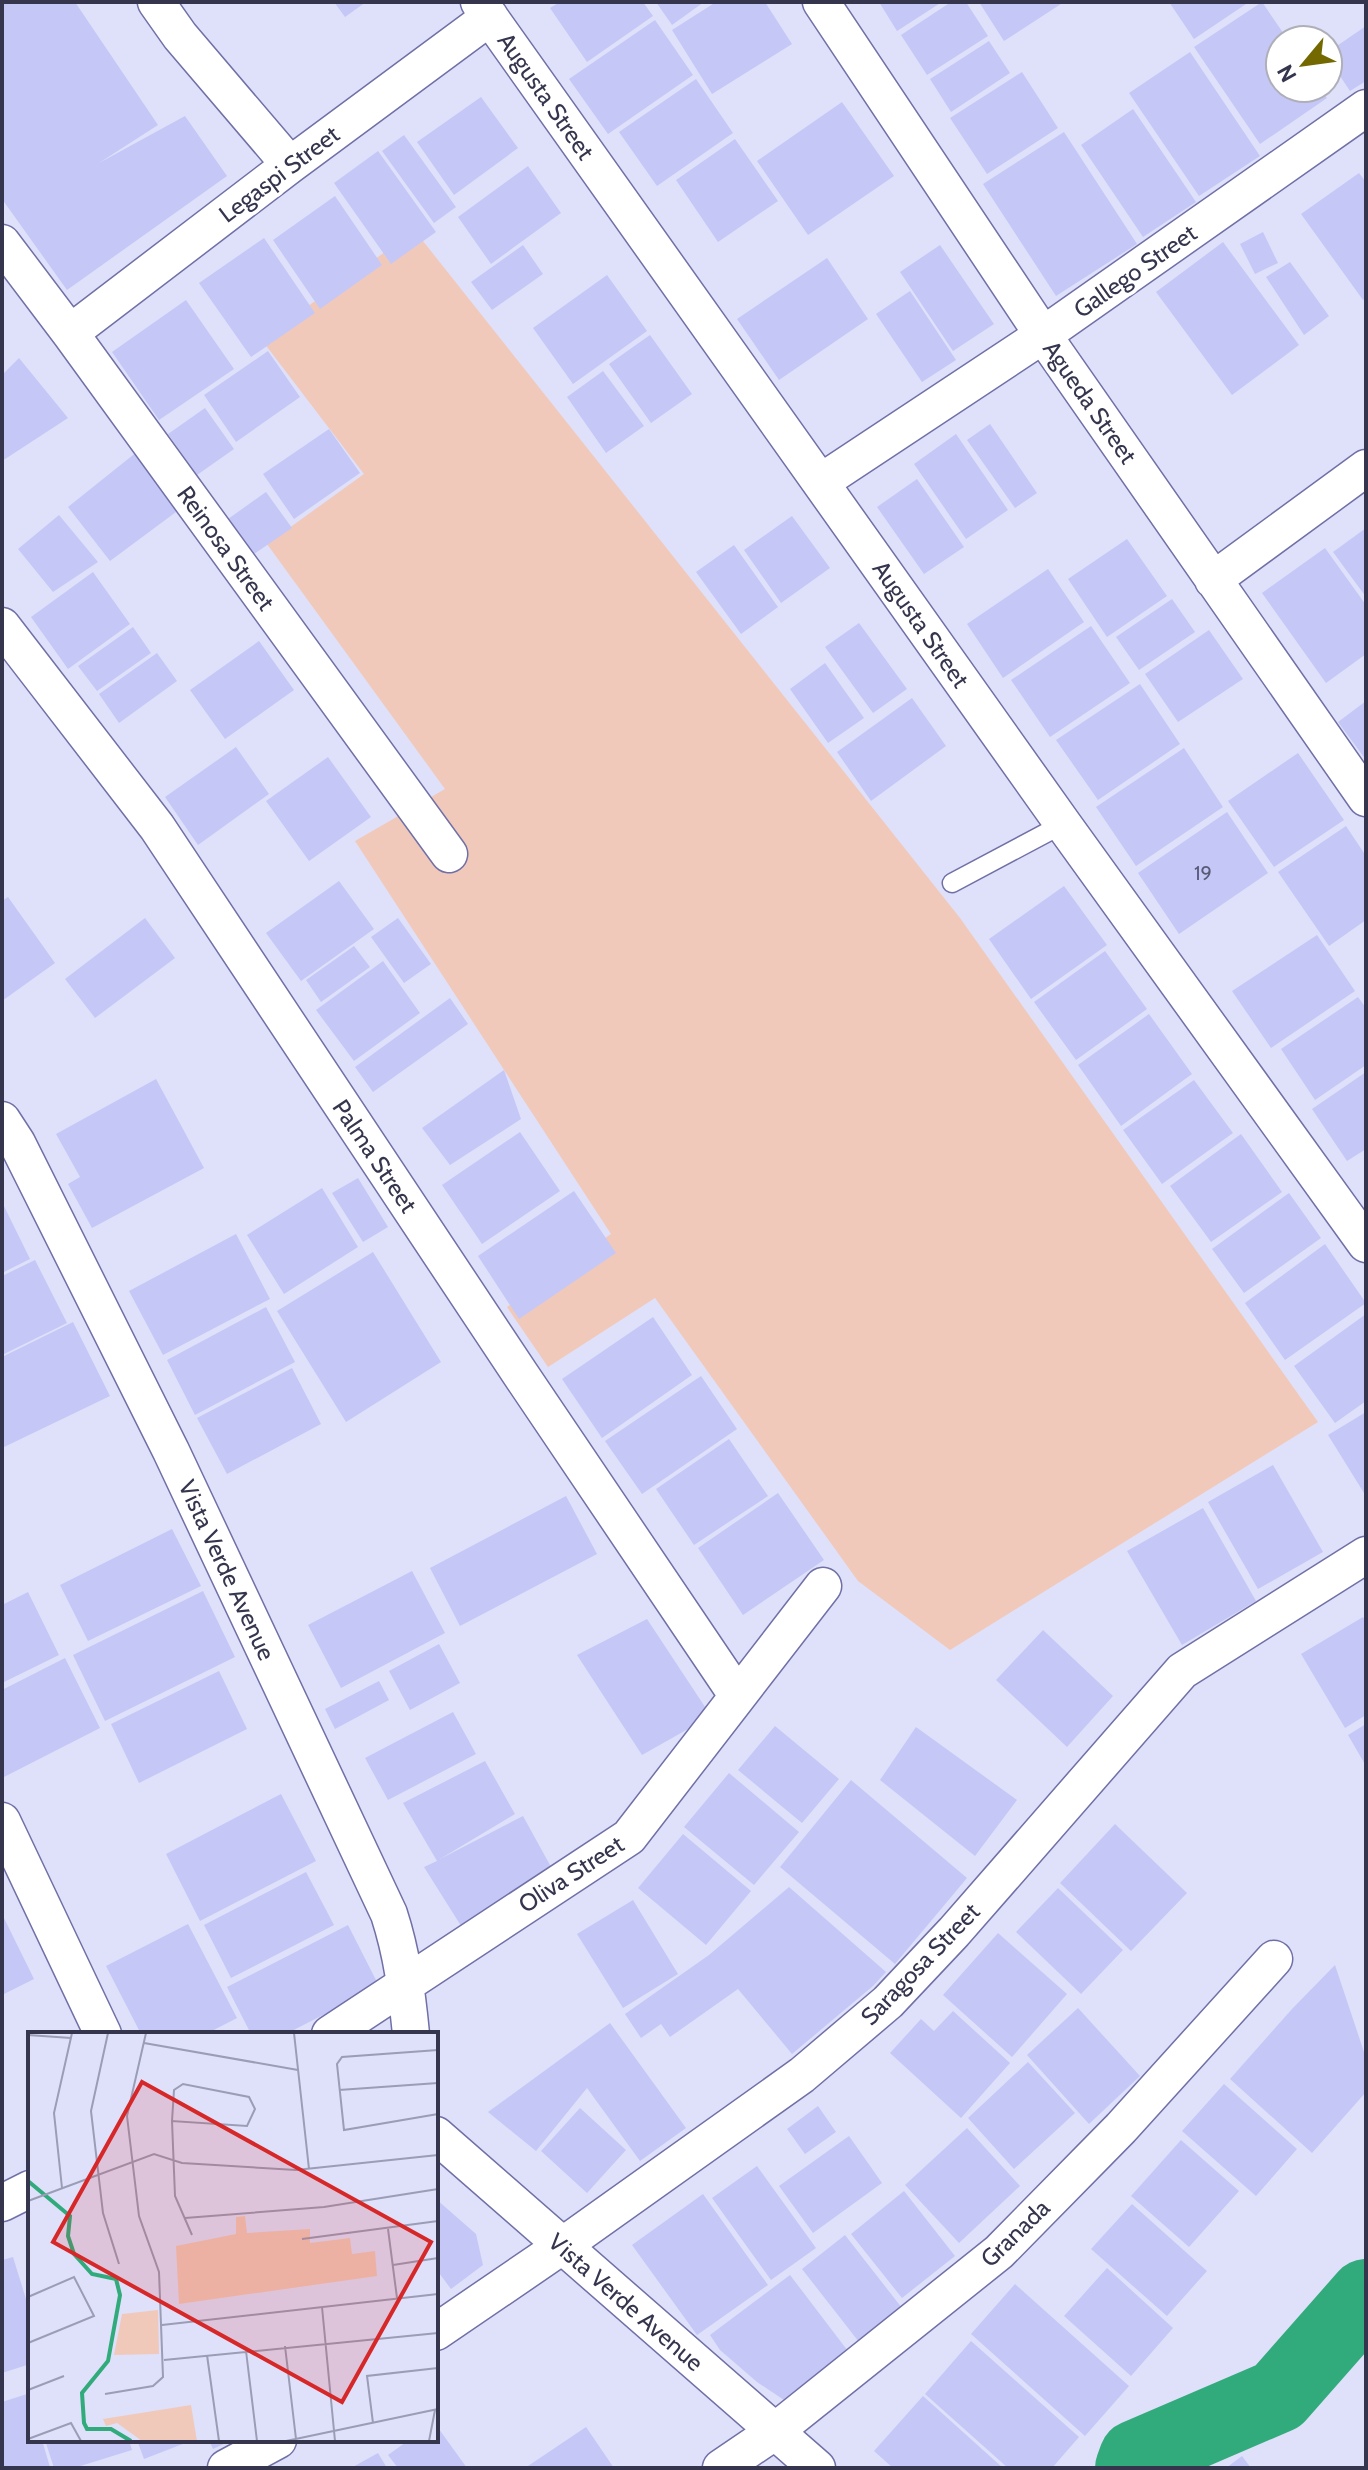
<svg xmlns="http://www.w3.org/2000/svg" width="1368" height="2470" viewBox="0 0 1368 2470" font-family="Cabin,sans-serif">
<rect width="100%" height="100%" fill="#dfe0f9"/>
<path fill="#f1c9ba" d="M415 231 960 918 1318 1422 950 1650 858 1581 655 1298 548 1367 507 1307 611 1234 355 841 445 789 267 544 364 474 261 339Z"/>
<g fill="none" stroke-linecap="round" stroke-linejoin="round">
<path stroke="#31ab7c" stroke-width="74" d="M1132 2468 1136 2457 1278 2396 1366 2296"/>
</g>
<path fill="#c5c8f7" d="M2 2H75L158 125 99 163 185 116 227 176 67 290 2 199Z
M334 2H366L345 17Z
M560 2H643L653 16 587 62 550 8Z
M656 2H704L672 25Z
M716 2H765L792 44 712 94 672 30Z
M879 2H942L897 31Z
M951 2H966L988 36 927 75 901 35Z
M979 2H1064L1004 41Z
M1169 2H1249L1194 39Z
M1262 2 1288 40H1280V88H1320L1327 98 1260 144 1194 47Z
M655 20 693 75 608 134 569 79Z
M1366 26V81L1350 91 1328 58V52Z
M989 41 1010 73 951 112 930 79Z
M1190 52 1260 156 1199 196 1129 93Z
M1022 72 1058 128 987 174 950 118Z
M696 79 733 133 657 186 619 132Z
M481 97 518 148 454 195 417 142Z
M842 102 894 176 808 235 757 161Z
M1133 109 1196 202 1143 237 1081 145Z
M1064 132 1137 244 1056 296 983 184Z
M404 135 456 207 434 223 382 151Z
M735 139 778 201 718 242 676 180Z
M378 151 436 232 391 264 334 183Z
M528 166 561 213 491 264 458 217Z
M1359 173 1366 182V298L1363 300 1301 214Z
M335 196 382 265 320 309 273 240Z
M1263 232 1278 263 1255 274 1240 244Z
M264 238 315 313 251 357 199 283Z
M1223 242 1299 345 1232 395 1156 292Z
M523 245 543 274 492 310 471 282Z
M940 245 994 324 953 351 900 272Z
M827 258 868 319 779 380 737 319Z
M1290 262 1329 316 1304 335 1266 277Z
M607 275 647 331 573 384 533 328Z
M910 291 956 360 922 382 876 314Z
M186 300 234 369 159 420 112 352Z
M650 335 692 394 651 423 609 364Z
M268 351 300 397 236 442 204 395Z
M19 358 68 418 2 461V375Z
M603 371 644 426 606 453 567 397Z
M205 408 234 449 197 475 168 434Z
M990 424 1037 493 1015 508 967 440Z
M329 429 360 473 294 519 263 474Z
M956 434 1008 510 966 539 914 464Z
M138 451 180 509 110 561 68 507Z
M917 479 964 547 924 574 877 507Z
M266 492 292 528 254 554 228 519Z
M59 515 98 562 53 592 18 549Z
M792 516 830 568 781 603 744 550Z
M1366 528V597L1333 552Z
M1127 539 1167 596 1107 637 1068 579Z
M734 545 778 607 741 634 696 572Z
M1325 548 1366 605V654L1326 683 1262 593Z
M1048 569 1084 622 1003 678 967 624Z
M93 572 130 624 68 669 31 617Z
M1172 599 1195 632 1139 670 1116 637Z
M859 623 907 689 873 713 825 647Z
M1091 626 1130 683 1050 737 1011 680Z
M133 627 151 653 97 691 78 666Z
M1209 630 1243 679 1178 722 1145 674Z
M259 641 294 690 225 739 190 690Z
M157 653 177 681 119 723 99 694Z
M825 663 864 718 828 743 790 689Z
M1140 684 1180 744 1098 800 1056 740Z
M912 698 946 746 871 801 837 752Z
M1366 701V760L1338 722Z
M236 747 269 794 198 845 165 797Z
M1184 748 1223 807 1136 866 1096 807Z
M1298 753 1344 820 1274 867 1228 801Z
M328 757 371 817 309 861 266 801Z
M1227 812 1268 873 1179 934 1138 873Z
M1346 826 1366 856V920L1329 946 1278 872Z
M339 881 374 929 301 981 266 933Z
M1064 886 1107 945 1031 999 989 939Z
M8 897 55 963 2 1001V901Z
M145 918 175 958 95 1018 65 979Z
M398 918 431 964 404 983 371 937Z
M1317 935 1355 991 1271 1048 1232 991Z
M354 946 370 967 321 1002 306 980Z
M1105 951 1147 1009 1076 1060 1034 1002Z
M383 961 420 1013 354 1061 316 1010Z
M1358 997 1366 1008V1065L1315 1100 1281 1049Z
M450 998 468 1024 373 1092 355 1067Z
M1149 1014 1192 1074 1121 1126 1078 1065Z
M504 1070 521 1119 450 1165 422 1128Z
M1366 1072V1149L1347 1161 1312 1109Z
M156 1079 204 1168 92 1228 68 1184 80 1177 56 1134Z
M1194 1080 1233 1133 1162 1184 1123 1130Z
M520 1132 560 1191 482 1244 442 1185Z
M1241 1134 1282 1192 1211 1242 1170 1186Z
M358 1178 388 1227 363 1242 332 1193Z
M322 1188 358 1247 284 1294 247 1235Z
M574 1191 616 1253 519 1319 478 1256Z
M1289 1193 1321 1238 1244 1293 1212 1249Z
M2 1202 30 1259 2 1273Z
M236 1234 270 1299 163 1355 129 1291Z
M1325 1244 1366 1303 1285 1360 1245 1303Z
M373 1252 441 1362 346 1422 277 1311Z
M35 1260 67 1323 2 1355V1276Z
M266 1307 295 1362 195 1415 167 1360Z
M1366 1314V1401L1335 1423 1294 1366Z
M653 1317 692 1375 602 1438 562 1379Z
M73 1322 110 1396 2 1448V1357Z
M292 1368 321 1424 227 1474 197 1418Z
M701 1376 737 1429 642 1494 605 1441Z
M1366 1412V1492L1364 1493 1328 1435Z
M729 1439 768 1496 694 1545 656 1489Z
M1273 1465 1323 1552 1258 1589 1208 1502Z
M778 1493 824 1560 743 1615 698 1548Z
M566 1496 597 1554 460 1626 430 1568Z
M1203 1508 1256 1601 1182 1645 1127 1551Z
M172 1529 201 1586 88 1641 60 1585Z
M412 1571 445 1633 341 1688 308 1625Z
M203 1591 235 1657 105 1721 73 1655Z
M28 1592 59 1655 2 1683V1605Z
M1363 1617 1366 1622V1715L1345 1728 1301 1654Z
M647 1619 711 1716 642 1755 577 1655Z
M1043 1630 1113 1696 1067 1747 996 1680Z
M439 1644 460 1683 410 1710 389 1671Z
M65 1658 100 1728 2 1778V1690Z
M219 1671 247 1729 139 1783 111 1724Z
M379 1681 389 1700 335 1729 325 1709Z
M453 1712 476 1754 388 1800 365 1758Z
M1366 1724V1766L1348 1735Z
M775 1726 839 1779 802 1823 738 1770Z
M916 1727 1017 1800 975 1856 880 1780Z
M485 1761 515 1814 440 1859 523 1816 556 1876 463 1929 424 1867 437 1861 403 1803Z
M729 1773 799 1832 754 1885 684 1827Z
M851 1780 967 1878 895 1964 780 1867Z
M281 1794 316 1861 200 1921 166 1854Z
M1115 1824 1187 1893 1131 1951 1060 1883Z
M683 1834 751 1891 706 1945 638 1888Z
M306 1872 334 1925 231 1978 204 1925Z
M789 1887 886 1972 873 1986 792 2054 738 1989 670 2037 661 2024 641 2038 625 2014 709 1955Z
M1058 1888 1123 1950 1081 1994 1016 1932Z
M633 1900 678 1974 623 2008 577 1934Z
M2 1914 34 1979 2 1995Z
M188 1924 237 2018 206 2034H141L106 1966Z
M348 1925 379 1986 286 2034H251L227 1987Z
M998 1933 1067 1994 1012 2057 943 1995Z
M1335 1965 1366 2058V2092L1312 2153 1230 2079 1292 2009Z
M1078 2008 1140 2076 1089 2124 1027 2055Z
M953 2011 1010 2063 961 2118 890 2053 921 2019 934 2031Z
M610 2023 686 2128 640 2161 587 2088 536 2151 488 2112Z
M1028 2062 1075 2113 1014 2169 968 2118Z
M1224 2084 1297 2149 1256 2196 1182 2131Z
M818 2106 836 2132 805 2154 787 2129Z
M580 2108 626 2150 587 2193 541 2151Z
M967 2128 1020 2186 959 2243 905 2185Z
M849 2136 882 2183 813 2233 779 2186Z
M1181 2140 1239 2191 1189 2247 1131 2196Z
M757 2166 816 2248 771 2280 712 2198Z
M904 2191 955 2256 902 2298 851 2234Z
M703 2194 768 2285 697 2335 632 2245Z
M436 2199 476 2234 483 2265 451 2289 436 2269Z
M1132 2204 1207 2271 1167 2316 1091 2249Z
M845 2235 902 2308 859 2342 802 2269Z
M13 2257 30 2312V2364L2 2373V2260Z
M1107 2268 1173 2328 1131 2376 1064 2316Z
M790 2275 854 2359 810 2398 784 2400 757 2382 720 2350 710 2335Z
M1015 2284 1129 2386 1085 2436 971 2334Z
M971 2341 1079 2437 1052 2468H1008L925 2394Z
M27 2394 30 2404V2440H42L50 2467 2 2468V2402Z
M923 2396 1003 2468H893L874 2451Z
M436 2425 467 2468H398L388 2455 409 2440H436Z
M586 2427 614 2468H525Z
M45 2440H129L132 2450 74 2468H54Z
M137 2440H193L144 2459Z
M209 2440H232L213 2449Z
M378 2453 387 2468H351Z
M1242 2456 1251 2468H1226Z"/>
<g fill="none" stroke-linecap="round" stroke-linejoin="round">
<defs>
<path id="lane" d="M952 883 1063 824"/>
<path id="street" d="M156 2 180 36 290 165
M479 2 1063 824 1366 1244
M821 2 1043 335 1366 798
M2 243 70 333 449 854
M70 333 290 165 490 17
M821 482 1043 335 1366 108
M1213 580 1366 468
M2 626 157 827 521 1375 737 1695
M2 1120 17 1143 171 1451 389 1914C402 1954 407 1993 411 2034
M2 1821 103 2034
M330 2034 629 1837 823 1586
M436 2135 817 2468
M2 2203 30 2189
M436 2332 562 2246 802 2075 888 2002 954 1932 1182 1671 1366 1555
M226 2468 278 2440
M721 2468 774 2432 999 2252 1121 2128 1274 1959"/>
</defs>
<use href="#lane" stroke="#7070a7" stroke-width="21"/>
<use href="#street" stroke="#7070a7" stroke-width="39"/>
<use href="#lane" stroke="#fff" stroke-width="18"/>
<use href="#street" stroke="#fff" stroke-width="36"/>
</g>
<g text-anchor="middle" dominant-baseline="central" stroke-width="7" stroke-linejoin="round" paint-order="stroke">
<g font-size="20" fill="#595a78">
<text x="1203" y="873">19</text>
</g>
<g font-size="24" fill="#35364e" stroke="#fff">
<text transform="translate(546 96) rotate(55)">Augusta Street</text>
<text transform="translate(279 174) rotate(-37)">Legaspi Street</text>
<text transform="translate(1135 271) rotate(-35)">Gallego Street</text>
<text transform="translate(1090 402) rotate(55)">Agueda Street</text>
<text transform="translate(226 548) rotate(54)">Reinosa Street</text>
<text transform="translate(921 624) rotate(55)">Augusta Street</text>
<text transform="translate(375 1156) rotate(56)">Palma Street</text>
<text transform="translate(227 1570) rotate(65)">Vista Verde Avenue</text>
<text transform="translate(571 1874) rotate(-33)">Oliva Street</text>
<text transform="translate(920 1964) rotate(-46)">Saragosa Street</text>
<text transform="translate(1015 2233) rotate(-44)">Granada</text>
<text transform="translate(626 2302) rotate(41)">Vista Verde Avenue</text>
</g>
</g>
<g transform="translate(28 2032)">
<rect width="410" height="410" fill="#dfe0f9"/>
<path d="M217 184 219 201 282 197V211L322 206 324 222 347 219 349 244 151 272 148 214 208 202V185ZM130 278 131 322 86 323 94 282ZM163 373 169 409H114L89 391 78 394 75 387Z" fill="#f1c9ba"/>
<path fill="none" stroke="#31ab7c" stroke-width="4" d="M0 149 42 184 40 204 46 222 64 242 88 247 92 263 80 329 54 361 56 391 59 397H83L103 409"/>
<path fill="none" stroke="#9b9cb5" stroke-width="2" d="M80 1 63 79 75 181 91 232M266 1 281 137M0 3 43 6M116 11 270 38M410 18 314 25 309 32 316 98 410 82M311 58 410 51M144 89 146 58 155 52 221 65 227 77 219 94 144 89 147 164 164 203M34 156 26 81 44 1M0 169 126 122 154 131 268 138 410 123M157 186 296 175 410 157M360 197 369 266M274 207 410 189M365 233 410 226M0 265 46 245 66 284 0 311M294 275 307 409M134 293 410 262M257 314 268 407M218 319 229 409M179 323 191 409M136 328 410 301M0 358 36 344M77 362 125 354 135 345 131 240 111 184 99 84 118 1M345 391 339 344 410 336M0 407 43 391 53 409M258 409 410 377M401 409 407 378"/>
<path fill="#d62828" fill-opacity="0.15" stroke="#d62828" stroke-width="4" d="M114 50 403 210 314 370 25 210Z"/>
<rect width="410" height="410" fill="none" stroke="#35364e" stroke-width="4"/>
</g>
<rect width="1368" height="2470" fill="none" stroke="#35364e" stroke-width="8"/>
<g transform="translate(1304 64) rotate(241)"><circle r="38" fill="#ffffff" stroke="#aeafb8" stroke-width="2"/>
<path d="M0-6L14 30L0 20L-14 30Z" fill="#736900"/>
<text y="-12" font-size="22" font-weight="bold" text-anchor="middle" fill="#35364e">N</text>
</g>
</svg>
